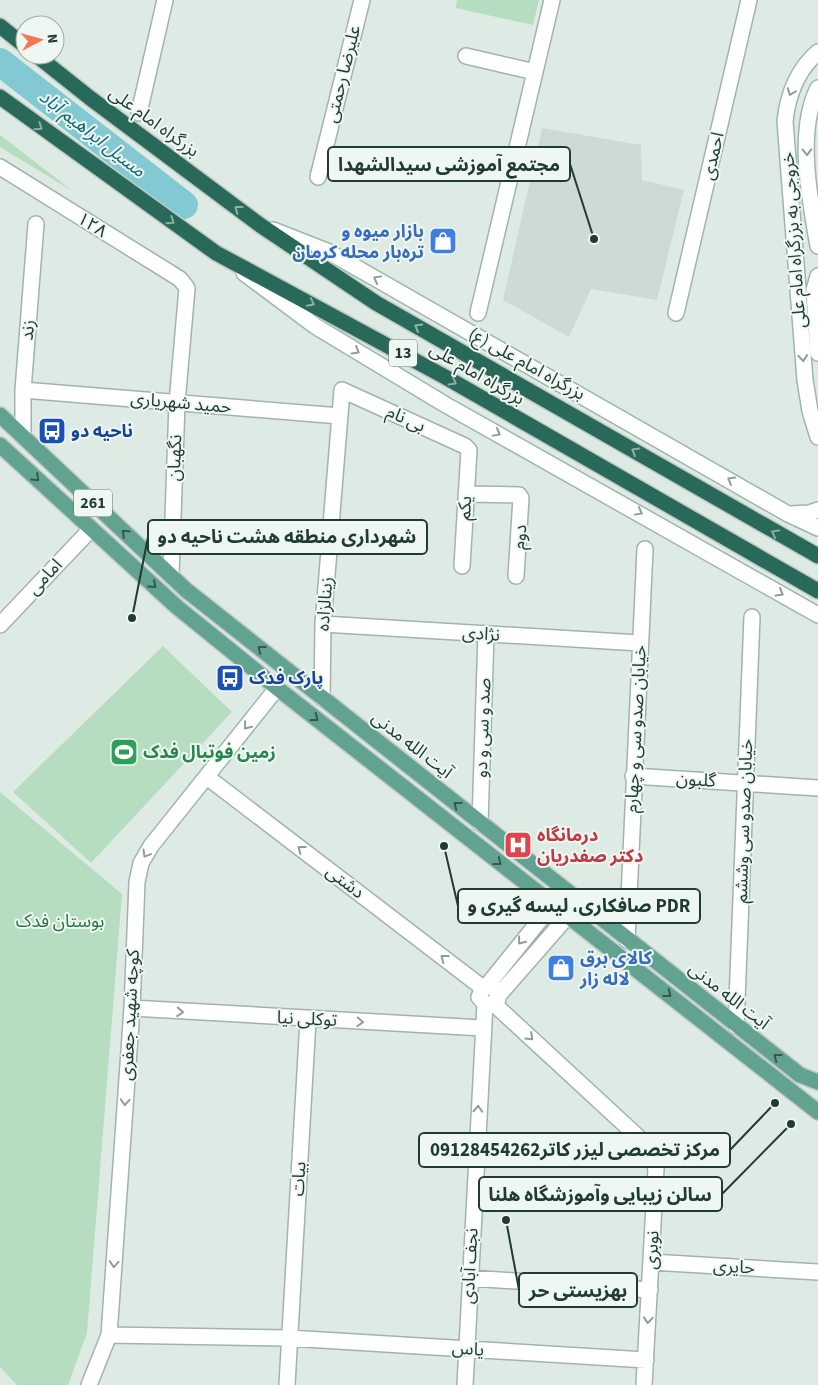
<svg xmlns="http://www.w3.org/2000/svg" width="818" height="1385" viewBox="0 0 818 1385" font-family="'Source Sans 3','Noto Sans Arabic',sans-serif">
<rect width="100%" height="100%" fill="#deebe5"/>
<path fill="#cddbd4" d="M542 128 641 145 642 180 684 190 657 300 591 289 569 337 503 300Z"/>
<path fill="#b6ddbf" d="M457 0H539L533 25 456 8Z
M0 135 74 192 0 147Z
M163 646 232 712 91 863 13 792Z
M0 792 122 894 87 1333 68 1385H17L0 1367Z"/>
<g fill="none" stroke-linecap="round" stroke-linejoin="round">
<path stroke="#83c9d3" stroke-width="28" d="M0 62 184 205"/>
<defs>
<path id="street" d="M466 56 535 72
M139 113 165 0
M0 167 180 279 187 288 177 403 171 575
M318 177 362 0
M478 313 552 0
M676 313 749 0
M23 390 340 416
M23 437V390L36 224
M466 494 519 495 521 498 516 576
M323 624 640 643
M0 625 91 529
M322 698 323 624 342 390 465 446 469 450 462 566
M633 776 818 788
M207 777 483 988
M480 823 486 634
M627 940 645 549
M486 987 564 890
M498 996 580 902
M494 1004 649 1147 656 1169 644 1385
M132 1008 482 1028
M736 1026 752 617
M651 1262 818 1272
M470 1278 650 1290
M109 1335 289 1338 646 1360
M89 1385 109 1335 132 1008 137 882 141 863 151 846 277 688
M287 1385 308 1020
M465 1385 485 1004 479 997 483 988 492 986 496 990 498 999 494 1004H485"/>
<path id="secondary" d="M818 52C797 70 788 94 785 121L805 380 810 411 818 437
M818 88C796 131 810 201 818 246
M273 230 329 252 788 514 818 528
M244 273 315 326 446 405 818 615
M818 276 814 290 818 353
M790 514 809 513 818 510"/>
<path id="primary" d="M0 415 186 590 800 1075 818 1082
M0 445 177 607 277 688 818 1112"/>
<path id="highway" d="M0 26 25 46
M36 55 90 98 260 225 376 303 818 556
M0 97 216 253 447 378 818 591"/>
</defs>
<use href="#street" stroke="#a1b3ac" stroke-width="18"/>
<use href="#secondary" stroke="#9db7ad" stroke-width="18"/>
<use href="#primary" stroke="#c0c8c6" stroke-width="18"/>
<use href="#highway" stroke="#c0c8c6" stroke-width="18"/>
<use href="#street" stroke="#fff" stroke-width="15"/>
<use href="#secondary" stroke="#fff" stroke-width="15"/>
<use href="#primary" stroke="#61a390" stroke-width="15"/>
<use href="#highway" stroke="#29695a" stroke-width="15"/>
</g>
<defs><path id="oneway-chevron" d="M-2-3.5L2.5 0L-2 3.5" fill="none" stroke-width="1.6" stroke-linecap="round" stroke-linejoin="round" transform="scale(1.25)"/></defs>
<g stroke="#8f9d99">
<use href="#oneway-chevron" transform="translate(791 92) rotate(111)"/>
<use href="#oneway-chevron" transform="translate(807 152) rotate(89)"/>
<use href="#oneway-chevron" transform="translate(377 279) rotate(-151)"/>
<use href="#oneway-chevron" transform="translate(356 351) rotate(31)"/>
<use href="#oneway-chevron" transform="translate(803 358) rotate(85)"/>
<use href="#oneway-chevron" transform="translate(497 433) rotate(29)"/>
<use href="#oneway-chevron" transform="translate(731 480) rotate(-150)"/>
<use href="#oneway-chevron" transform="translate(639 512) rotate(29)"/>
<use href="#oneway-chevron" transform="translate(780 593) rotate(30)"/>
<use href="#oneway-chevron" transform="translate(247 726) rotate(128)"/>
<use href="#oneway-chevron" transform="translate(301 849) rotate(-143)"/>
<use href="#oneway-chevron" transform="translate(146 854) rotate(121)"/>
<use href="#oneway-chevron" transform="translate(521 941) rotate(128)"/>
<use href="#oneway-chevron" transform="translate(444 958) rotate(-143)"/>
<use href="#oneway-chevron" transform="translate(180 1012) rotate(4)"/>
<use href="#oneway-chevron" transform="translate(360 1022) rotate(3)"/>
<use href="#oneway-chevron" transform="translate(530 1037) rotate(43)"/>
<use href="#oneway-chevron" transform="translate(125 1102) rotate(94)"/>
<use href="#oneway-chevron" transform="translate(478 1109) rotate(-87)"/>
<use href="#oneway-chevron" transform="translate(114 1264) rotate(94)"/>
<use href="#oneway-chevron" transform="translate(648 1320) rotate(94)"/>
</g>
<g stroke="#8cb0a6">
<use href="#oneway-chevron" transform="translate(39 127) rotate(35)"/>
<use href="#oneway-chevron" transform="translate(238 209) rotate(-143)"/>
<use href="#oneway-chevron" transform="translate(171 221) rotate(35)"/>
<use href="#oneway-chevron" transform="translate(311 303) rotate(28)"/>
<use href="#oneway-chevron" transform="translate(418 327) rotate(-150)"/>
<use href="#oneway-chevron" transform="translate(453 382) rotate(30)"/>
<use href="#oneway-chevron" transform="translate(635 451) rotate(-150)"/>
<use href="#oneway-chevron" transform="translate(775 533) rotate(-151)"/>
</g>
<g stroke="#335a4f">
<use href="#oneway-chevron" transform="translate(36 478) rotate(43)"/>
<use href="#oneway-chevron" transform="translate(125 533) rotate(-137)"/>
<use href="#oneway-chevron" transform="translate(153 585) rotate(42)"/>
<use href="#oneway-chevron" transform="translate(261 649) rotate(-142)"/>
<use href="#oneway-chevron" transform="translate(315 718) rotate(38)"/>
<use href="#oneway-chevron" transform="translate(457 805) rotate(-142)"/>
<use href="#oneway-chevron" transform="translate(498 862) rotate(38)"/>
<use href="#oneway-chevron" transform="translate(668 994) rotate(38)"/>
<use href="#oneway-chevron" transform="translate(777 1057) rotate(-142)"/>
</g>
<defs>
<symbol id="shop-square" viewBox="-11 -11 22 22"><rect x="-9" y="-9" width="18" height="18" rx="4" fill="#3f7fe0" stroke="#eff7f3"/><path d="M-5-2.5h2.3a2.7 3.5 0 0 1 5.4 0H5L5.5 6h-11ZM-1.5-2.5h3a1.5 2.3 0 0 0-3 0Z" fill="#fff"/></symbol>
<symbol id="bus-square" viewBox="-11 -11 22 22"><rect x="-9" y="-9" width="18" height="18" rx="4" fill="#1a4fb4" stroke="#eff7f3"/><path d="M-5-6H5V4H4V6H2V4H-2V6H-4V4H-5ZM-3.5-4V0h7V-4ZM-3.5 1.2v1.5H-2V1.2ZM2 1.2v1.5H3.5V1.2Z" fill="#fff"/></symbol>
<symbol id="stadium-square" viewBox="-11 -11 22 22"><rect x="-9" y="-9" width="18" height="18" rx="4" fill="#2e9e5b" stroke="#eff7f3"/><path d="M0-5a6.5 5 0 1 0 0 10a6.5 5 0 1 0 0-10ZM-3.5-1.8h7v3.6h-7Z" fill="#fff"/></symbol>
<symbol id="hospital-square" viewBox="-11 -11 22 22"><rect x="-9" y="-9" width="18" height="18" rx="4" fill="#e0444e" stroke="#eff7f3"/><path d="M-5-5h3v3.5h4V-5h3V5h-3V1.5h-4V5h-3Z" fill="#fff"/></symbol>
</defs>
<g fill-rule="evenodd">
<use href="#shop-square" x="427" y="225" width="32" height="32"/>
<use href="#bus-square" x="36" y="415" width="32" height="32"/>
<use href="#bus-square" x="214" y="662" width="32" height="32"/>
<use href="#stadium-square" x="108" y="736" width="32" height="32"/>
<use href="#hospital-square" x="502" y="829" width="32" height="32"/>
<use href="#shop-square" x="545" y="952" width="32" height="32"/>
</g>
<g text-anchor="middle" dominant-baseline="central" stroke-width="4" stroke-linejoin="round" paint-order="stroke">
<g fill="#eff7f3" stroke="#5d736d" stroke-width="1">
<rect x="389" y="339.5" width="28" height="27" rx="4"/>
<rect x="74" y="489.5" width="38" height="27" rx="4"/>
</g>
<g font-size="16" font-weight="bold" fill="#1f3b33">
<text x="403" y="353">13</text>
<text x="93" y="503">261</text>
</g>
<g font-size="18" fill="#1f3b33" stroke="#eff7f3">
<text transform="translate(343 74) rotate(-76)">علیرضا رحمتی</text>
<text transform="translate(154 122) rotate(36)">بزرگراه امام علی</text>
<text transform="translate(713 156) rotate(-77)">احمدی</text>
<text transform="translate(92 225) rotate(32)">۱۲۸</text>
<text transform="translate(794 240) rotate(-94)">خروجی به بزرگراه امام علی</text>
<text transform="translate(28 330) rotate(-85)">زند</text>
<text transform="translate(527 364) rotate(29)">بزرگراه امام علی (ع)</text>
<text transform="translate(477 374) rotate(30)">بزرگراه امام علی</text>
<text transform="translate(181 403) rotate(5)">حمید شهریاری</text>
<text transform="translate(406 419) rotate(24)">بی نام</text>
<text transform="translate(175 458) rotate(-88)">نگهبان</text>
<text transform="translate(465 508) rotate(-86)">یکم</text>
<text transform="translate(520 537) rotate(-85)">دوم</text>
<text transform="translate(45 577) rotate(-47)">امامی</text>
<text transform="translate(325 604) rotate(-86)">زینالزاده</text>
<text transform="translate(481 634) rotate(4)">نژادی</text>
<text transform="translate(483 728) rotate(-88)">صد و سی و دو</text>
<text transform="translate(636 729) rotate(-87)">خیابان صدو سی و چهارم</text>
<text transform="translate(412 745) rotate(38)">آیت الله مدنی</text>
<text transform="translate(696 780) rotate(4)">گلبون</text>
<text transform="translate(744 821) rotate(-88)">خیابان صدو سی وششم</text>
<text transform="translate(345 882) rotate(37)">دشتی</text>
<text transform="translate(729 996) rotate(38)">آیت الله مدنی</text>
<text transform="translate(130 1015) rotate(-87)">کوچه شهید جعفری</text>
<text transform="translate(307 1019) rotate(3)">توکلی نیا</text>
<text transform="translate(299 1179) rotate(-87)">بیات</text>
<text transform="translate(652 1250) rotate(-87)">نوبری</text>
<text transform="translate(470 1266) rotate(-87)">نجف آبادی</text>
<text transform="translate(734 1267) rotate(3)">حایری</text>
<text transform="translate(468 1349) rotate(4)">یاس</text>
</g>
<g font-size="18" font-weight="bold" fill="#366cbe" stroke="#eff7f3" text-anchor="end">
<text x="424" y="231">بازار میوه و<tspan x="424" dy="21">تره‌بار محله کرمان</tspan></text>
<text x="580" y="958" text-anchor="start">کالای برق<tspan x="580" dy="21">لاله زار</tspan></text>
</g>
<g font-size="18" font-weight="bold" fill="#164399" stroke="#eff7f3" text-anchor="start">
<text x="71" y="431">ناحیه دو</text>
<text x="249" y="678">پارک فدک</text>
</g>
<g font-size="18" font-weight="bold" fill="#27864d" stroke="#eff7f3" text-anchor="start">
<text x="143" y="752">زمین فوتبال فدک</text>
</g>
<g font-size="18" font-weight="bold" fill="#be3a42" stroke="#eff7f3" text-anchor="start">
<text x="537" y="835">درمانگاه<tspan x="537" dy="21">دکتر صفدریان</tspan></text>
</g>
<g font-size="18" fill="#277443" stroke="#eff7f3">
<text x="60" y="921">بوستان فدک</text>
</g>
<g font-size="19" font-style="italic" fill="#176c79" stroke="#eff7f3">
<text transform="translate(92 134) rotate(38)">مسیل ابراهیم آباد</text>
</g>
</g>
<path fill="none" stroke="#1f3b33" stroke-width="2" d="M594 239L570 164M132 618L148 537M444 846L458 906M775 1103L730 1150M791 1124L722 1194M506 1220L519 1290"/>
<g fill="#1f3b33" stroke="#eff7f3" stroke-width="2">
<circle cx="594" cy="239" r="5"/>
<circle cx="132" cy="618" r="5"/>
<circle cx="444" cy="846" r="5"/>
<circle cx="775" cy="1103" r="5"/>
<circle cx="791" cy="1124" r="5"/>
<circle cx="506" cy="1220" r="5"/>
</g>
<g fill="#eff7f3" stroke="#1f3b33" stroke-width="2">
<rect x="328" y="147" width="242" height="34" rx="5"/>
<rect x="148" y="520" width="279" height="34" rx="5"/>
<rect x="458" y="889" width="242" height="34" rx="5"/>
<rect x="419" y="1133" width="311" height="34" rx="5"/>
<rect x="479" y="1177" width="243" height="34" rx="5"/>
<rect x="519" y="1273" width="118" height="34" rx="5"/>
</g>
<g font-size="19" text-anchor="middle" font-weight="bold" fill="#1f3b33">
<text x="449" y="171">مجتمع آموزشی سیدالشهدا</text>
<text x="287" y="543">شهرداری منطقه هشت ناحیه دو</text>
<text x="579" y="912">صافکاری، لیسه گیری و PDR</text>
<text x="575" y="1156">مرکز تخصصی لیزر کاتر09128454262</text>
<text x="600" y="1201">سالن زیبایی وآموزشگاه هلنا</text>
<text x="578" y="1297">بهزیستی حر</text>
</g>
<g transform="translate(40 40) rotate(84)"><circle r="24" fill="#eff7f3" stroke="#9caca6"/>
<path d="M0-4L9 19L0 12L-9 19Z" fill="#f9744f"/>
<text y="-8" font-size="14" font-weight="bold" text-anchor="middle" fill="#1f3b33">N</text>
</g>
</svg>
